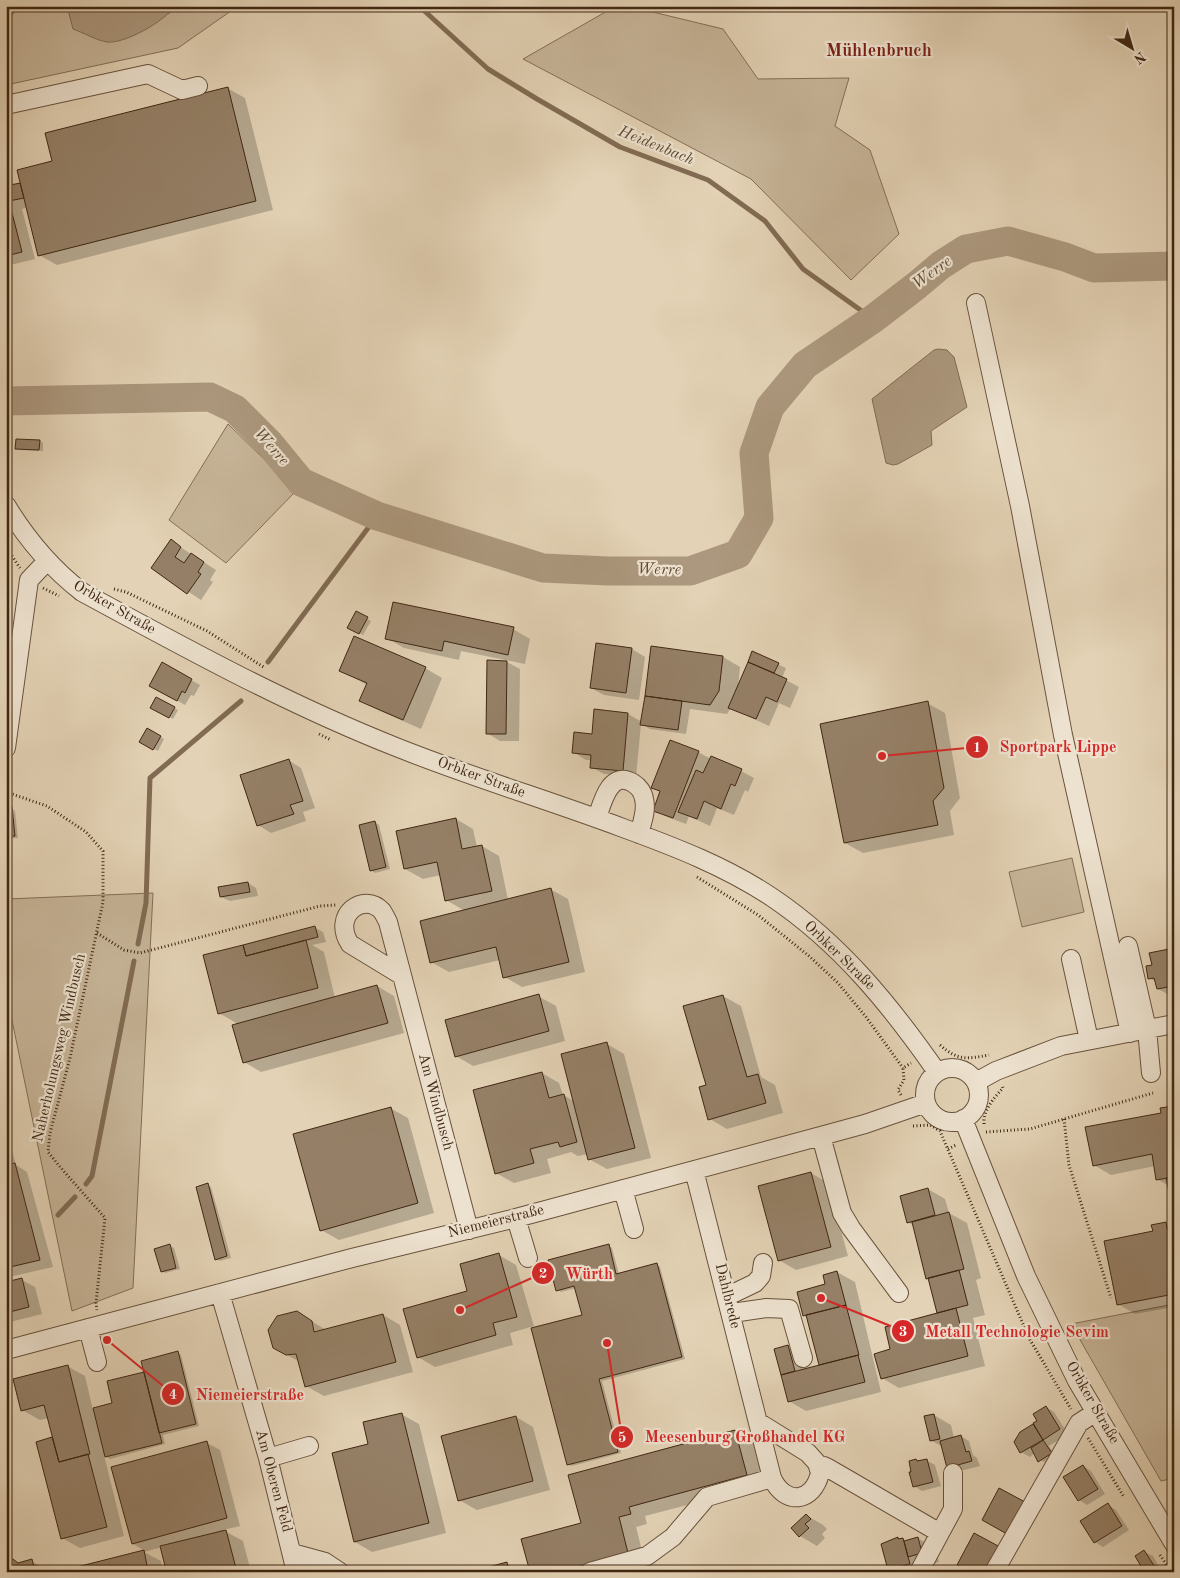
<svg xmlns="http://www.w3.org/2000/svg" width="1180" height="1578" viewBox="0 0 1180 1578" font-family="'Old Standard TT',serif">
<rect width="100%" height="100%" fill="#e3d2b5"/>
<filter id="stains"><feTurbulence type="fractalNoise" baseFrequency=".004" numOctaves="4"/><feColorMatrix values="0 0 0 0 .2 0 0 0 0 .09 0 0 0 0 .02 0 0 0 .5 -.17"/></filter>
<radialGradient id="worn" r=".72"><stop offset=".6" stop-color="#630" stop-opacity="0"/><stop offset="1" stop-color="#630" stop-opacity=".3"/></radialGradient>
<path fill="#c7b599" stroke="#846e56" d="M19 6H67L74 29 170 13 175 6H238L178 48 6 85V23Z
M616 6H628L723 29 758 79 849 78 835 126 870 150 899 234 851 280 751 179 523 59Z
M228 424 265 460 294 493 226 563 169 520Z
M1072 858 1084 912 1022 927 1009 872Z
M153 893 133 1288 72 1311 6 991V899Z
M1174 1304V1478L1161 1481 1071 1324Z"/>
<path fill="#ac987e" stroke="#816b53" d="M6 6H19L6 23Z
M67 6H175C165 21 125 44 107 42 98 41 82 32 73 29Z
M938 349 947 350 954 357 967 407 931 431 932 445 898 464 893 465 886 463 872 399 934 350Z"/>
<path fill="#0003" fill-rule="evenodd" d="M227 88 245 98 273 210 57 265 39 255 27 207 22 209 35 259 6 266V171L11 174 14 186 22 184Z
M40 441 43 443V451L20 450 17 448Z
M171 541 216 570 210 580 213 582 201 600 152 568Z
M356 613 371 621 363 635 349 628Z
M513 629 530 639 525 664 461 651 459 660 404 648 387 638Z
M597 645 632 649 645 657 639 700 604 695 591 688Z
M652 648 723 657 740 667 738 687 753 653 786 668 782 678 799 687 790 708 779 703 769 726 731 708 727 714 690 709 686 734 650 729 641 724 636 777 604 774 591 767 592 760H586L573 752 593 735 595 711 628 714 642 722Z
M488 662H507L520 669 519 741H500L487 733Z
M163 664 200 685 194 696 191 695 185 705 150 685Z
M425 668 442 678 421 729 378 710 361 700 367 685 341 671Z
M157 698 178 710 173 719 152 707Z
M927 703 945 713 960 798 950 811 954 835 863 853 845 843Z
M148 730 164 739 158 751 141 742Z
M698 752 711 759 741 771 754 778 748 792 745 790 734 815 717 808 710 826 689 816 686 824 667 817 654 810 661 792 653 787Z
M288 760 301 768 315 808 303 812 306 821 271 833 258 825Z
M11 808 15 811 18 838 6 839V809Z
M456 819 473 829 477 847 482 846 499 856 508 900 550 889 568 899 585 972 522 987 505 977 500 960 449 972 431 962 465 911 446 900 441 875 423 879 405 869Z
M375 822 379 825 390 869 375 873 371 870Z
M248 883 256 888 258 896 230 901 221 897Z
M314 927 323 932 326 942 312 945 324 952 335 998 377 986 394 996 404 1033 261 1072 244 1062 238 1024 219 1013Z
M1174 950V996H1171L1158 989 1157 982 1149 978 1153 966Z
M538 996 556 1006 565 1041 473 1066 456 1056Z
M723 996 741 1006 761 1077 775 1085 783 1113 727 1129 710 1119 707 1086Z
M607 1044 624 1054 651 1158 607 1169 589 1159 588 1154 578 1156 571 1152 547 1159 551 1173 514 1183 496 1173 542 1073 559 1083 563 1095 574 1101Z
M6 1055 13 1081 6 1083Z
M1174 1107V1210L1169 1186 1157 1179 1155 1166 1111 1175 1094 1165 1162 1114Z
M390 1108 408 1118 434 1213 339 1240 321 1230Z
M6 1128 16 1165 27 1172 53 1267 9 1277 10 1283 22 1280 35 1287 42 1314 6 1323Z
M811 1173 828 1183 848 1256 796 1270 779 1260Z
M208 1185 211 1187 231 1258 220 1261 216 1259Z
M928 1189 945 1199 949 1213 967 1223 981 1278 976 1280 985 1315 973 1318 985 1366 899 1388 882 1378 892 1350 939 1314 914 1226 908 1222Z
M1166 1224 1174 1228V1307L1135 1314 1118 1304 1154 1232Z
M608 1245 612 1248 619 1274 657 1264 660 1267 685 1359 602 1381 621 1453 572 1466 568 1464 583 1316 576 1288 561 1292 558 1290Z
M170 1246 174 1248 180 1269 165 1273 162 1271Z
M499 1255 516 1265 534 1326 510 1333 513 1345 435 1367 418 1357Z
M837 1272 855 1282 881 1392 806 1411 789 1401 776 1350 788 1347 805 1357 808 1369 821 1366 808 1318 804 1315Z
M297 1312 326 1330 383 1315 400 1325 413 1372 324 1396 306 1386 300 1362 274 1348Z
M178 1353 181 1355 199 1426 163 1435 165 1444 110 1459 104 1455 124 1536 80 1548 62 1538 37 1443 54 1438 49 1418 40 1420 22 1410 67 1366 85 1376 93 1410 114 1404 145 1373Z
M1046 1407 1054 1412 1068 1434 1049 1446 1054 1455 1044 1462 1040 1460 1035 1453 1030 1457 1021 1452V1433L1039 1421Z
M401 1414 419 1424 446 1533 372 1552 355 1542 370 1445Z
M934 1415 951 1425 954 1438 961 1436 969 1441 973 1455 977 1458 980 1466 956 1472 943 1447 932 1441Z
M516 1417 533 1427 550 1490 477 1510 459 1500Z
M735 1432 753 1442 764 1485 645 1516 647 1524 636 1527 645 1563 612 1572H531L582 1524Z
M207 1443 220 1450 240 1526 223 1530 243 1541 251 1572H63L145 1551 133 1544ZM162 1547 167 1567 162 1568 161 1561 144 1552Z
M916 1460 919 1462 926 1460 935 1465 941 1486 922 1491 914 1486 912 1472Z
M1083 1466 1091 1471 1105 1494 1087 1505 1079 1500Z
M1108 1505 1116 1510 1129 1530 1103 1547 1095 1542Z
M806 1515 823 1525 827 1529 822 1534 825 1538 817 1546 800 1536Z
M918 1538 935 1549 939 1562 926 1566 915 1559 917 1568 905 1572H894L889 1569 900 1540 902 1539 906 1542Z
M1144 1552 1153 1556 1162 1572H1138L1144 1568Z
M8 1560H13L19 1563 31 1561 40 1566 41 1572H6V1563Z
M506 1563 521 1572H475Z"/>
<g fill="none" stroke-linecap="round" stroke-linejoin="round">
<path stroke="#816b53" stroke-width="5" d="M419 6 488 69 537 99 620 147 708 180 765 221 803 269 873 319
M268 662 377 516
M138 944 146 903 150 778 241 701
M86 1184 92 1176 134 961
M58 1215 75 1197"/>
<path stroke="#ac987e" stroke-width="29" d="M6 401 210 397 235 409 269 443 301 482 377 516 543 568 608 571H690L738 554 759 518 754 453 770 407 805 365 873 319 916 286 941 265 966 249 1008 241 1065 257 1094 268 1174 266"/>
</g>
<path fill="#958067" stroke="#402713" d="M228 87 256 201 38 256 17 170 52 161 45 133Z
M20 183 24 198 9 201 22 252 6 256V186Z
M16 439 40 440 39 450 15 449Z
M171 539 181 547 175 557 184 563 191 553 204 562 198 572 201 574 187 594 151 568Z
M393 602 514 627 508 655 444 641 442 651 385 639Z
M356 611 368 617 359 634 347 628Z
M354 636 426 667 403 720 359 701 367 683 339 671Z
M596 643 632 648 626 693 590 688Z
M651 646 723 656 719 691 710 705 645 696Z
M752 651 779 663 774 673 748 662Z
M487 660 507 661 506 734H486Z
M162 662 192 679 185 693 182 691 177 701 149 686Z
M748 662 787 679 777 702 766 697 756 719 728 708Z
M645 696 682 701 678 730 640 725Z
M156 697 175 707 169 718 150 708Z
M928 701 944 788 933 801 938 825 844 843 820 724Z
M594 709 628 713 623 771 590 768 591 755 572 753 574 732 592 734Z
M147 728 161 736 153 750 139 742Z
M670 740 699 751 673 818 653 811 660 791 651 788Z
M711 756 742 769 735 786 731 784 721 809 704 801 697 819 678 812 696 770 703 773Z
M289 759 303 801 290 805 294 814 257 826 240 775Z
M12 807 15 836 6 837V808Z
M456 818 462 849 482 845 492 891 445 901 437 862 404 869 396 831Z
M375 821 386 867 370 871 359 825Z
M248 882 250 892 220 897 218 887Z
M551 888 569 962 503 978 496 947 430 963 420 921Z
M315 926 318 937 246 956 243 945Z
M306 940 318 988 218 1014 203 955 243 945 246 956Z
M1174 948V986L1157 989 1154 978 1148 979 1146 966 1152 965 1149 953Z
M377 985 388 1023 243 1063 232 1025Z
M539 994 549 1031 455 1057 445 1020Z
M723 995 747 1077 758 1074 766 1103 708 1120 699 1087 706 1085 683 1006Z
M607 1042 635 1148 588 1160 561 1054Z
M542 1072 549 1098 564 1094 577 1142 560 1147 558 1142 530 1149 534 1163 495 1174 473 1090Z
M1174 1106V1177L1156 1180 1152 1154 1093 1166 1085 1127 1161 1113 1160 1108Z
M391 1107 418 1203 320 1231 293 1134Z
M15 1163 40 1260 6 1268V1165Z
M811 1172 831 1247 778 1261 758 1186Z
M1173 1177 1174 1178V1217L1166 1178Z
M208 1183 227 1256 215 1260 196 1187Z
M928 1188 935 1215 907 1223 900 1196Z
M949 1212 964 1269 926 1279 912 1222Z
M1166 1222 1167 1229 1174 1227V1294L1117 1305 1104 1241 1153 1231 1151 1225Z
M170 1244 176 1268 161 1272 154 1249Z
M609 1244 616 1274 657 1263 682 1357 599 1379 618 1452 567 1465 531 1328 582 1315 574 1286 556 1291 548 1260Z
M499 1253 517 1317 493 1323 496 1335 417 1358 403 1309 467 1291 460 1264Z
M959 1270 968 1305 937 1313 928 1278Z
M837 1271 846 1305 803 1316 797 1292 825 1284 823 1275Z
M22 1278 29 1307 6 1313V1282Z
M846 1305 859 1355 819 1365 806 1315Z
M956 1308 968 1356 881 1379 874 1354 890 1349 885 1327Z
M297 1311 312 1321 314 1332 383 1314 396 1362 305 1387 296 1354 286 1355 273 1348 268 1330 277 1316Z
M788 1345 795 1371 781 1375 774 1349Z
M178 1351 196 1424 159 1433 141 1361Z
M858 1355 865 1382 788 1402 781 1375Z
M68 1365 90 1454 59 1462 44 1405 21 1411 13 1379Z
M144 1372 162 1443 105 1457 93 1408 112 1403 107 1381Z
M1046 1406 1060 1429 1043 1440 1033 1423 1037 1421 1033 1414Z
M402 1413 429 1523 354 1542 332 1453 368 1444 363 1422Z
M934 1414 940 1439 930 1441 924 1416Z
M516 1416 533 1481 458 1501 441 1436Z
M1033 1424 1043 1440 1020 1453 1014 1442 1020 1432Z
M735 1430 747 1475 629 1507 631 1514 619 1517 628 1553 559 1572H530L521 1539 581 1523 568 1475Z
M961 1435 966 1452 969 1451 972 1461 947 1468 940 1441Z
M52 1437 59 1462 88 1454 107 1527 61 1539 36 1442Z
M1043 1440 1052 1453 1038 1462 1031 1448Z
M207 1441 227 1518 132 1544 111 1467Z
M916 1459 917 1461 927 1459 933 1482 913 1487 909 1472H911L909 1461Z
M1083 1465 1098 1489 1078 1501 1063 1477Z
M999 1488 1025 1502 1007 1534 982 1520Z
M1108 1503 1122 1526 1094 1543 1080 1521Z
M806 1514 811 1519 805 1524 809 1528 799 1537 791 1528Z
M226 1530 237 1572 61 1571 144 1550 148 1571 165 1566 160 1546Z
M974 1533 1000 1547 986 1572H970L957 1565Z
M898 1537V1539L903 1538 910 1564 888 1570 881 1544Z
M918 1537 922 1553 908 1557 904 1541Z
M1144 1550 1158 1572H1136L1142 1568 1135 1556Z
M7 1559H13L18 1563 32 1559 35 1572H6Z
M507 1562 509 1572H470Z"/>
<g fill="none" stroke-linecap="round" stroke-linejoin="round">
<defs>
<path id="minor" d="M6 105 148 74 182 90 198 86
M976 303 1020 506 1063 735 1130 1033
M6 505C26 538 51 568 82 592 185 648 287 704 396 747 471 777 548 800 623 828 675 847 727 867 773 898 841 944 891 1006 937 1072
M6 748 29 580 47 561
M597 818C602 803 610 769 633 783 638 786 643 792 644 799 647 810 642 823 639 834
M1128 946 1147 1029 1151 1073
M1071 959 1089 1040
M401 975 350 944C331 915 364 891 382 911 384 914 386 918 388 922L469 1230
M925 1095a27 27 0 1 1 54 0a27 27 0 1 1-54 0Z
M976 1082 996 1071 1061 1046 1174 1024
M963 1119 1026 1276 1077 1381 1174 1544
M821 1136 842 1213 851 1228 899 1293
M694 1170 772 1478C785 1506 813 1503 820 1473L817 1463 808 1453 758 1422
M623 1189 634 1229
M516 1218 528 1258
M220 1293 268 1458 296 1572
M728 1296 755 1283 761 1276 763 1263
M732 1313 766 1308 789 1309 803 1358
M88 1328 97 1362
M6 1350 352 1258 516 1218 821 1136 865 1124 926 1103
M268 1458 309 1446
M819 1468 824 1466 828 1468 940 1533 919 1572
M940 1533 953 1509V1473
M292 1553 325 1562 340 1572
M590 1572 647 1556 673 1537 707 1497 772 1478
M994 1572 1079 1423 1096 1412"/>
</defs>
<use href="#minor" stroke="#69523c" stroke-width="20"/>
<path stroke="#402713" stroke-width="3" stroke-dasharray="1 2.5" stroke-linecap="butt" d="M6 547 20 568
M43 588 59 596
M114 589 126 592 207 631 265 668
M319 734 331 740
M6 792 47 806 86 832 103 851V902L70 1058 50 1133 48 1152 61 1168 105 1218 96 1303 97 1310
M697 877 758 915 809 956 838 983 866 1017 903 1068
M97 933 124 950 140 953 320 906 336 905
M940 1045C958 1061 967 1059 989 1055
M901 1095 898 1090 904 1080 903 1068 911 1063
M1064 1119 1069 1165 1111 1298
M984 1124C983 1110 994 1098 1003 1088L1002 1085
M913 1126 930 1125 940 1131 1029 1338 1071 1409
M986 1132 1030 1129 1153 1093
M948 1149 956 1145
M1088 1438 1124 1497
M1160 1555 1171 1572"/>
<use href="#minor" stroke="#ede2cf" stroke-width="18"/>
</g>
<g text-anchor="middle" dominant-baseline="central" stroke-width="4.5" stroke-linejoin="round" paint-order="stroke">
<g font-size="15" fill="#402713" stroke="#ede2cf">
<text transform="translate(114 608) rotate(30)">Orbker Straße</text>
<text transform="translate(481 778) rotate(20)">Orbker Straße</text>
<text transform="translate(839 956) rotate(44)">Orbker Straße</text>
<text transform="translate(60 1048) rotate(-77)">Naherholungsweg Windbusch</text>
<text transform="translate(435 1102) rotate(75)">Am Windbusch</text>
<text transform="translate(496 1222) rotate(-14)">Niemeierstraße</text>
<text transform="translate(727 1296) rotate(76)">Dahlbrede</text>
<text transform="translate(1092 1403) rotate(60)">Orbker Straße</text>
<text transform="translate(273 1481) rotate(75)">Am Oberen Feld</text>
</g>
<g font-size="16" font-style="italic" fill="#604933" stroke="#ede2cf">
<text transform="translate(656 146) rotate(22)">Heidenbach</text>
<text transform="translate(932 273) rotate(-36)">Werre</text>
<text transform="translate(271 447) rotate(49)">Werre</text>
<text transform="translate(659 570) rotate(1)">Werre</text>
</g>
<g font-size="18" font-weight="bold" fill="#7a1f14" stroke="#ede2cf">
<text x="879" y="51">Mühlenbruch</text>
</g>
</g>
<path fill="none" stroke="#d62828" stroke-width="2" d="M882 756L977 747M460 1310L543 1273M821 1298L903 1331M107 1340L173 1394M607 1343L622 1437"/>
<g fill="#d62828" stroke="#ede2cf" stroke-width="2">
<circle cx="882" cy="756" r="5"/>
<circle cx="460" cy="1310" r="5"/>
<circle cx="821" cy="1298" r="5"/>
<circle cx="107" cy="1340" r="5"/>
<circle cx="607" cy="1343" r="5"/>
<circle cx="977" cy="747" r="12"/>
<circle cx="543" cy="1273" r="12"/>
<circle cx="903" cy="1331" r="12"/>
<circle cx="173" cy="1394" r="12"/>
<circle cx="622" cy="1437" r="12"/>
</g>
<g font-size="15" text-anchor="middle" font-weight="bold" fill="#fff">
<text x="977" y="752">1</text>
<text x="543" y="1278">2</text>
<text x="903" y="1336">3</text>
<text x="173" y="1399">4</text>
<text x="622" y="1442">5</text>
</g>
<g font-size="16" text-anchor="middle" font-weight="bold" fill="#d62828" stroke="#ede2cf" stroke-width="4.5" stroke-linejoin="round" paint-order="stroke">
<text x="1058" y="752">Sportpark Lippe</text>
<text x="589" y="1279">Würth</text>
<text x="1017" y="1337">Metall Technologie Sevim</text>
<text x="250" y="1400">Niemeierstraße</text>
<text x="745" y="1442">Meesenburg Großhandel KG</text>
</g>
<rect width="1180" height="1578" fill="none" stroke="#e3d2b5" stroke-width="25"/>
<rect x="8" y="8" width="1165" height="1563" fill="none" stroke="#402713" stroke-width="2.5"/>
<rect x="12" y="12" width="1155" height="1553" fill="none" stroke="#402713"/>
<g transform="translate(1132 48) rotate(142)" stroke="#ede2cf" stroke-width="4" paint-order="stroke">
<path d="M0-4L9 19L0 12L-9 19Z" fill="#402713"/>
<text y="-8" font-size="14" font-weight="bold" text-anchor="middle" fill="#402713">N</text>
</g>
<rect width="100%" height="100%" filter="url(#stains)"/>
<rect width="100%" height="100%" fill="url(#worn)"/>
</svg>
